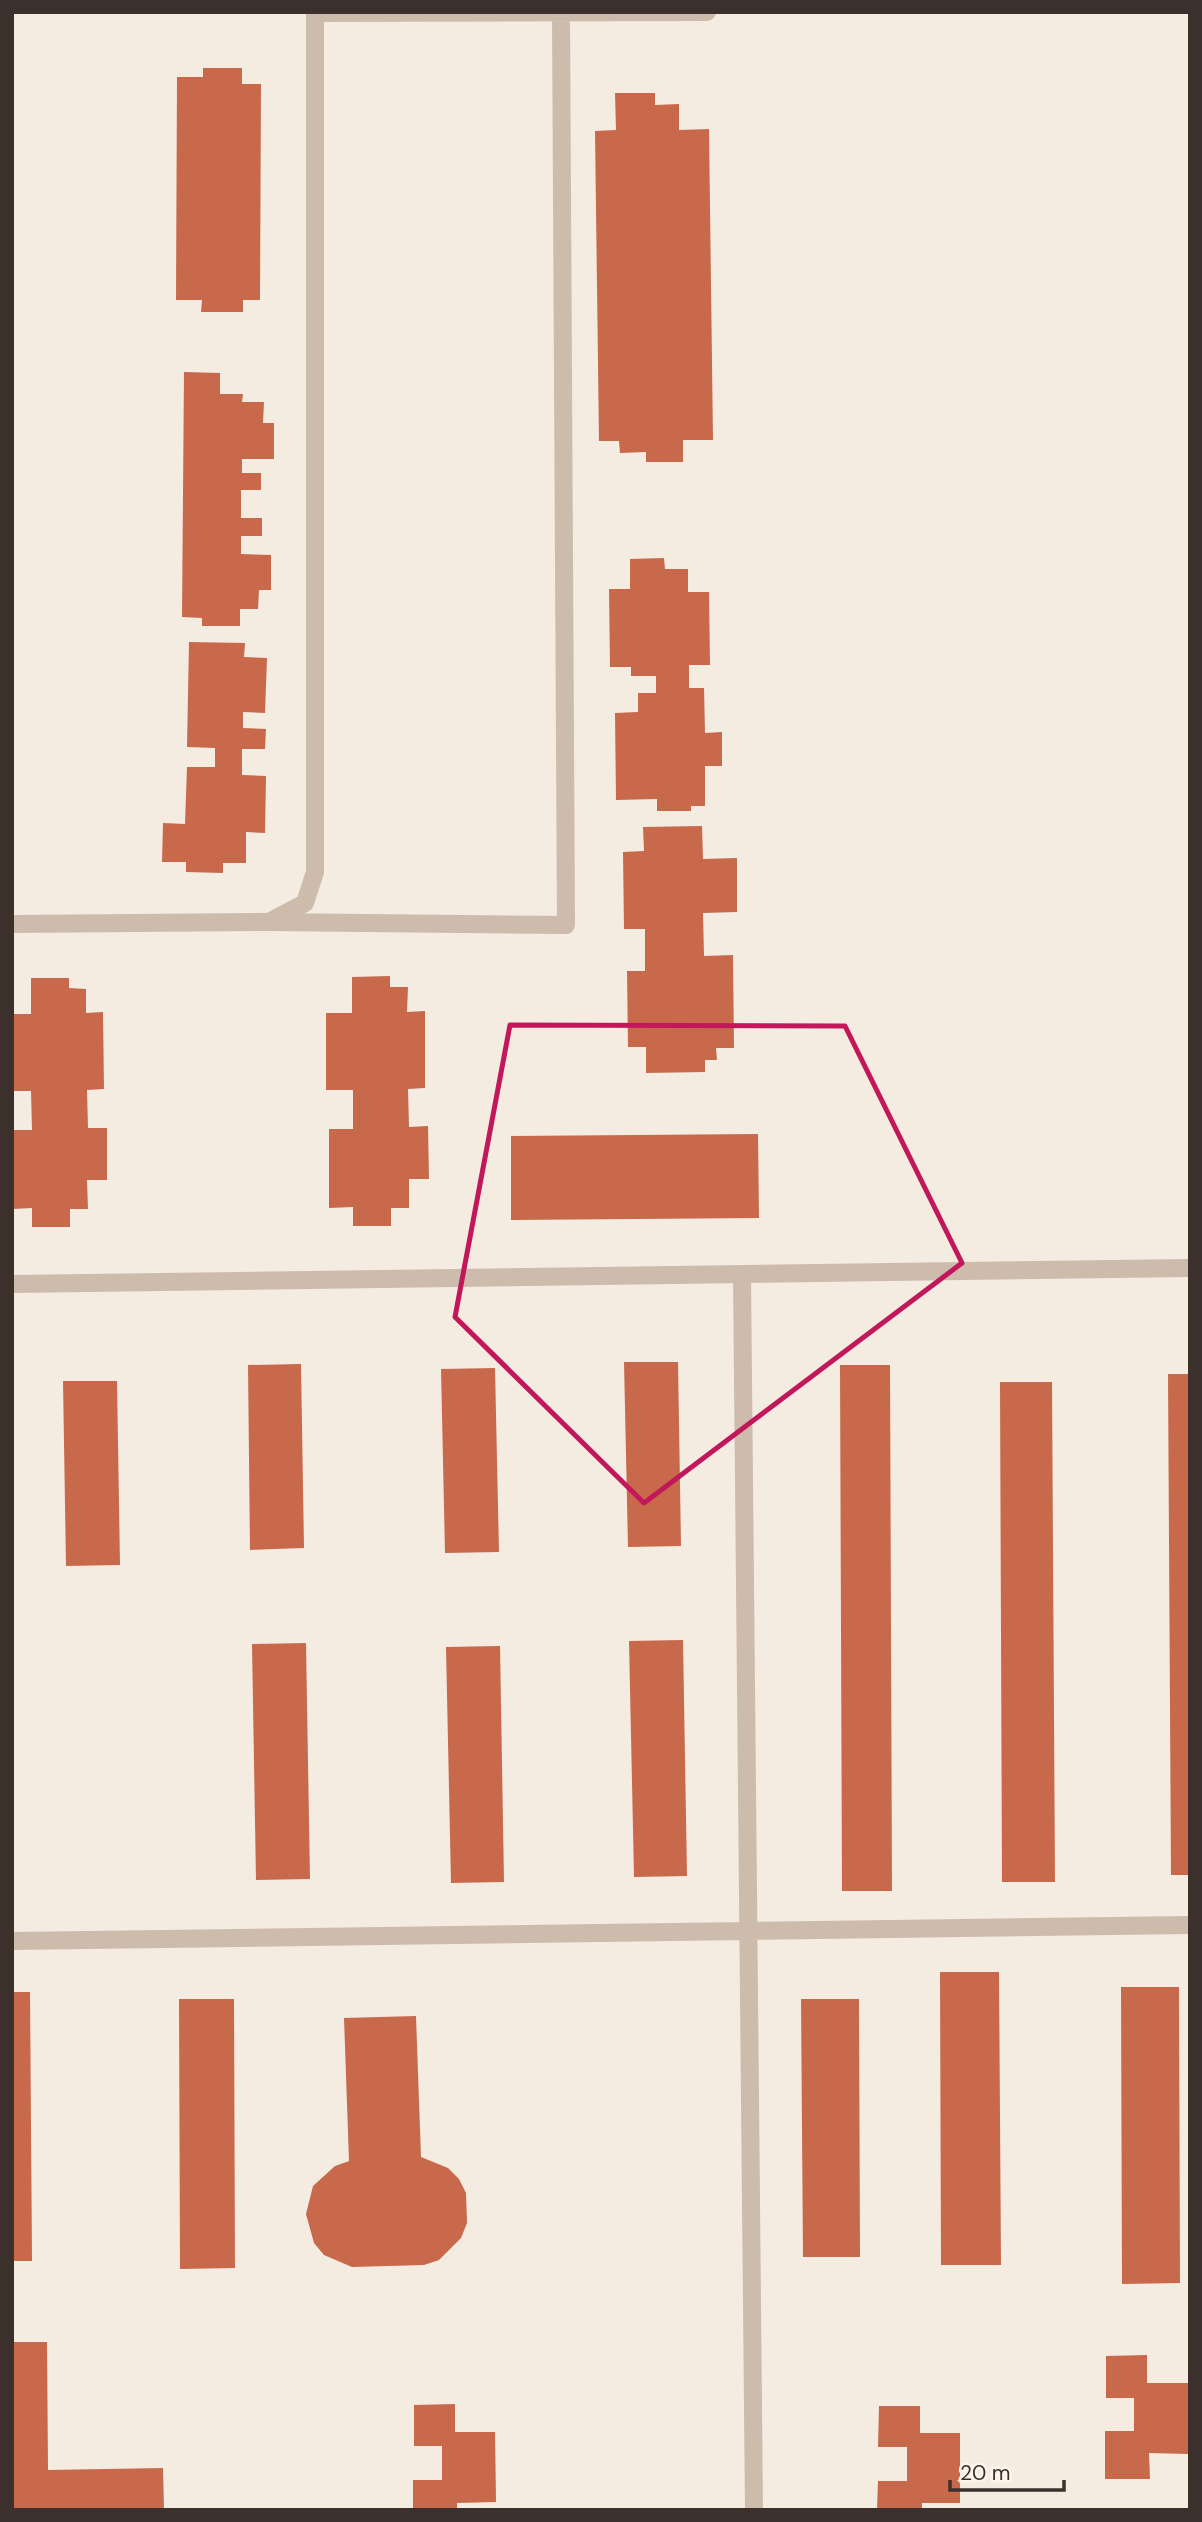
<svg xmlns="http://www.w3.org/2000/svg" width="1202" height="2522" viewBox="0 0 1202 2522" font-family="'DM Sans',sans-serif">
<rect width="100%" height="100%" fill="#f4ebe1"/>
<path fill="#c8694b" d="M203 68H242V84H261L260 300H243V312H201L202 300H176L177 77H203Z
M615 93H655V105L679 104V130L709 129 713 440H683V462H646V452L620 453 619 441H599L595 131 616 130Z
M184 372 220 373V394H243L242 402H264L263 423H274V459H242V473H261V490H241V518H262V536H241V554L271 555V590H259L258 609H240V626H202V618L182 617Z
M664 558 665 569H688V592H709L710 665H689V688H704L705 733 722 732V766H705V806H691V811H657V799L616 800 615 713 638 712V693H656V676H631V667H610L609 589H630V559Z
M189 642 245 643 244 657 267 658 265 713 243 712V728L266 729 265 749H242V775L266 776 265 833 246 832V863H223V873L186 872V862H162L163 823 185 824 187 767H215V748L187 747Z
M702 826 703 859 737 858V912L703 913 704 956 733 955 734 1048H716L717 1060H705V1072L646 1073V1047H628L627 971H645V929H624L623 852 644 851 643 827Z
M390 976V987H408L407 1012 425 1011V1088L408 1089 409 1127 428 1126 429 1179H409V1208H391V1226H353V1207L329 1208V1129H353V1090H326V1013H352V977Z
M31 978H69V988L86 989V1013L103 1012 104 1089 87 1090 88 1128H107V1180H87L88 1209H70V1227H32V1208L12 1209V1130H32L31 1091H12V1014H31Z
M758 1134 759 1218 511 1220V1136Z
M624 1362H678L681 1546 628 1547Z
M301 1364 304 1548 250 1550 248 1365Z
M840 1365H890L892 1891H842Z
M495 1368 499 1552 445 1553 441 1369Z
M1168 1374H1190V1875H1171Z
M63 1381H117L120 1565 66 1566Z
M1000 1382H1052L1055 1882H1002Z
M683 1640 687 1876 634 1877 629 1641Z
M306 1643 310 1879 256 1880 252 1644Z
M500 1646 504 1882 451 1883 446 1647Z
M940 1972H999L1001 2265H941Z
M1121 1987H1179L1180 2283 1122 2284Z
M12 1992H30L32 2261H12Z
M179 1999H234L235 2268 180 2269Z
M801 1999H859L860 2257H803Z
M416 2016 421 2157 448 2168 459 2179 466 2193 467 2223 461 2238 439 2260 424 2265 352 2267 324 2255 314 2243 306 2214 313 2186 335 2166 349 2161 344 2018Z
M12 2342H47L48 2470 163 2468 164 2510H12Z
M1147 2355V2383H1188V2454L1149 2453 1150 2479H1105V2431H1134V2398H1106V2356Z
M455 2404V2432H495L496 2502 457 2503V2510H413V2480H442V2446H414V2405Z
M879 2406H920V2433H960V2503H922V2510H877L878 2481H907V2447H878Z"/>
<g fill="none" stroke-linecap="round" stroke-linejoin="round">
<path stroke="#cdbbac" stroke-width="18" d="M315 13 707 12
M269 922 566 925 561 12
M12 924 269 922 305 903 315 872V12
M742 1275 754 2510
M12 1284 1190 1268
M12 1941 1190 1925"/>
</g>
<path fill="none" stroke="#c2185b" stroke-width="5" stroke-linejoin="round" d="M510 1025 845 1026 962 1263 644 1503 455 1317Z"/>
<rect width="1202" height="2522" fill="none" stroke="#3b302b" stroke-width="28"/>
<path d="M950 2480v10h114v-10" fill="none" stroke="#3b302b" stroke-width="3.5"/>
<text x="960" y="2480" font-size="21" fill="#3b302b" stroke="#fbf5ee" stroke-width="5" paint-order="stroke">20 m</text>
</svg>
